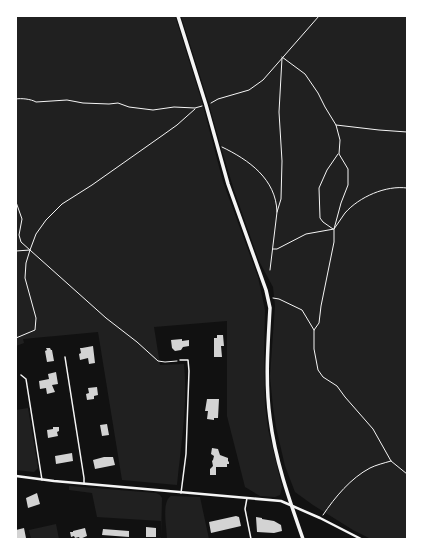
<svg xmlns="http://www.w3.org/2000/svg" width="423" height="555" viewBox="0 0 423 555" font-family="Quicksand,sans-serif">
<rect width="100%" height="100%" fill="#111"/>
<path fill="#202020" d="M16 16H175L202 102 223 182 258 277 265 310 264 354 265 404 268 429 282 487 280 495 275 497 260 496 245 487 227 416V321L154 327 160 365 184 364C188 404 181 445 177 485L122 480 98 332 23 339 24 343 16 346Z
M181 16H407V539H371L353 530 313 505 295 492 285 466 276 427 273 407 270 376 275 306 273 287 259 261 234 190 220 144 209 104Z
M28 408 38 468 34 472 16 470V410Z
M69 486 156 493 160 495 162 498 161 539H159L161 537V521L97 517 92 493 69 490Z
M171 496 200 497 209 539H167C167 528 161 502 171 496Z
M56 524 59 539H31L29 530Z"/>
<path fill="#d3d3d3" d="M217 335H223L224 346H221L222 357H214V338H217Z
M182 339V341L189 340V346L183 347 181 350 175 351 172 348 171 340Z
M93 346 95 363 89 364 88 358 80 360 79 354 81 353 80 348H82Z
M46 348H50L51 350H52L54 361 47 362 45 351 47 350Z
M56 372 58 384 52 385 55 392 47 394 46 388 40 389 39 381 49 379 48 374Z
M97 387 98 395 94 396V399L87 400 86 394 89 393 88 388Z
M207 399H219L218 418H214V420L207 419 208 411H205Z
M107 424 109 435 102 436 100 425Z
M53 427H59V431L57 432 58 436 48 438 47 430 53 429Z
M212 448 218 449 220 455 228 458V461L229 462V464H227V467H216V475H210V469L213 466 212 461 213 460 214 456 211 454Z
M72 453 73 461 56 464 55 456Z
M104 457H113L115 465 95 469 93 460Z
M37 493 40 504 28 508 26 498Z
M236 516 239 517 241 526 211 533 209 522Z
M256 517 262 518V519L274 521 281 525 282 531 274 533 257 532Z
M146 527 156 528V537H146Z
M24 528 26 538 16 539V530Z
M85 528 87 536 80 539 79 537 75 538 74 536 71 537 70 532H73V531Z
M103 529 129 531V537L102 535Z"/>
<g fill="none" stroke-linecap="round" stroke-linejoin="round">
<path stroke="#f5f5f5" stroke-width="1" d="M282 57 305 74 318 93 325 107 336 125 340 140 339 154 348 169V185L341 203 334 229V242L321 306 319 323 314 330V349L318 370 323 377 337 386 345 397 373 429 391 461 407 474
M16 99C21 98 31 99 36 102L67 100 83 103 109 104 118 103 129 107 153 110 174 107 195 108 202 106
M211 103 218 99 249 90 263 80 319 16
M336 125 379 130 407 132
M222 147C249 160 276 179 277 212L270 270
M16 202 22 219 19 235 21 242 106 318 137 342 158 361 165 362 177 361
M277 212 281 199 282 161 279 112 282 58
M333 229 323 222 320 218 319 188 327 170 338 154
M273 249H277L306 234 334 229C338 224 341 218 345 213 359 197 386 185 407 188
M16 251 30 250 36 234 46 220 62 204 92 185 163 135 177 125 195 109
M273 298 279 299 302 310 314 330
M16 338 35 330 36 318 25 278 26 263 30 250
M323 515C335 497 351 478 370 468 376 465 384 463 391 461"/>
<path stroke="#f5f5f5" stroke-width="1.5" d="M65 357 84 478V484
M180 360H188L189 371 186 454 181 493
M21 375 26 379 42 480
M247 498 245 509 251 539"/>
<path stroke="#f5f5f5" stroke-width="2.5" d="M16 476 54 481 281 501 320 518 361 539"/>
<path stroke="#f5f5f5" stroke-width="3.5" d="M178 16 206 105 228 184 266 290 270 308C268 344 265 381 270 418 275 459 289 499 303 539"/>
</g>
<rect width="423" height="555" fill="none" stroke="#ffffff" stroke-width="34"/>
</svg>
